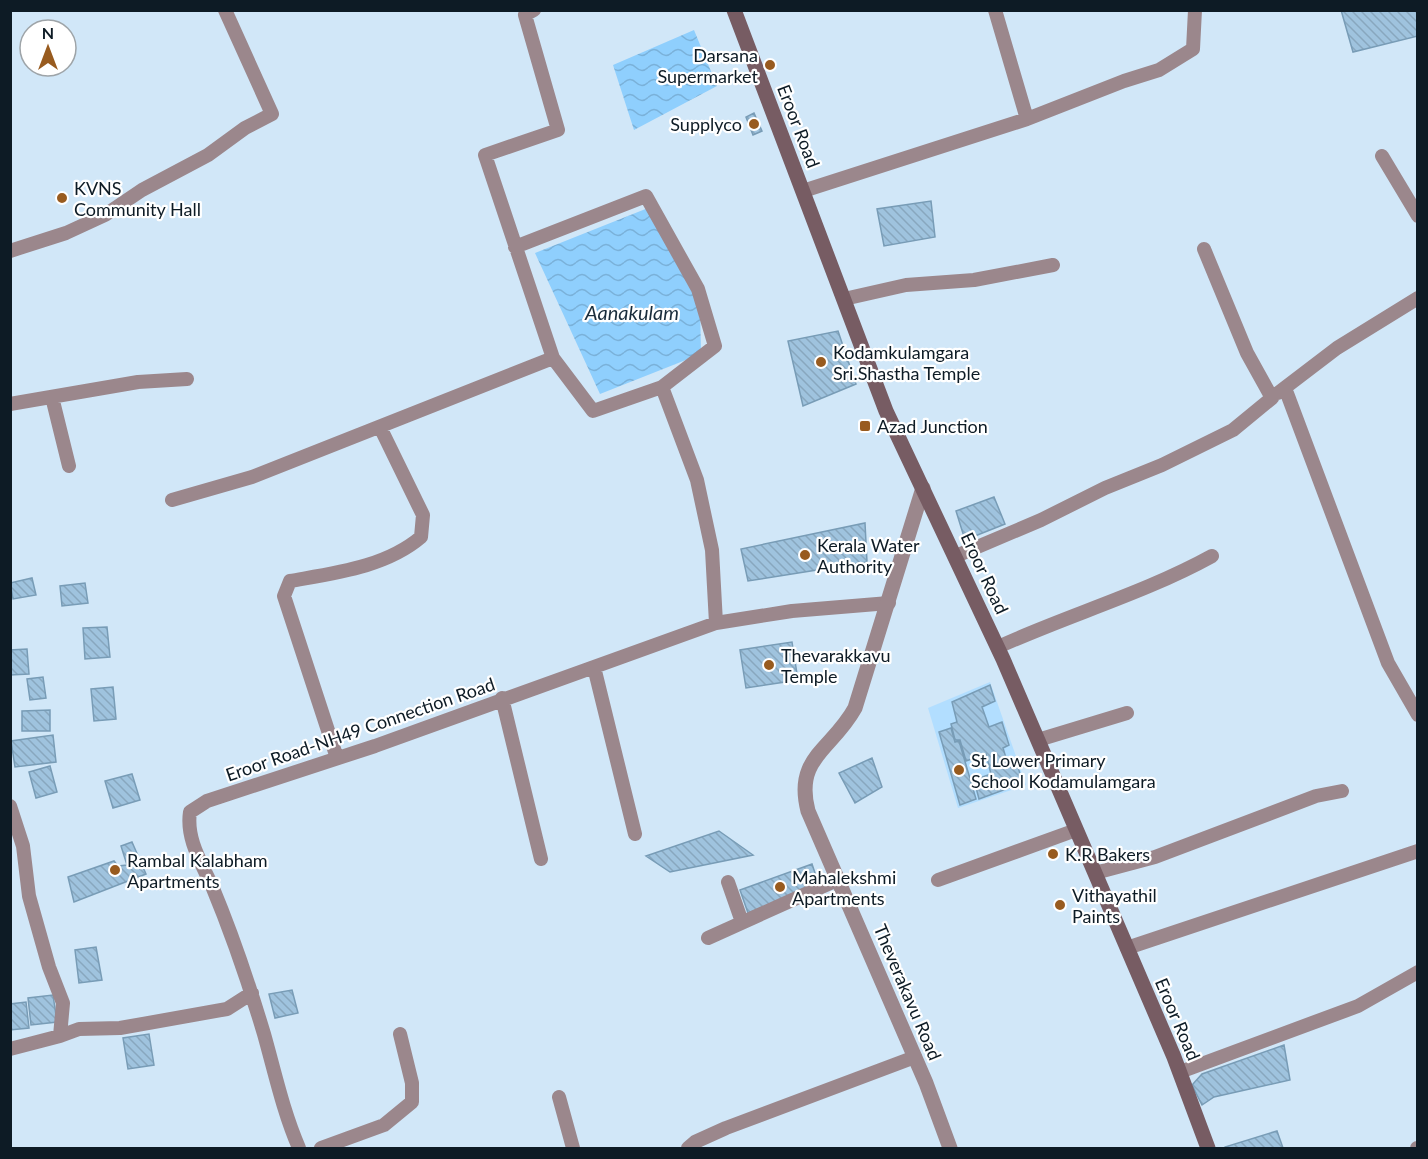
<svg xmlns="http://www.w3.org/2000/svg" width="1428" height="1159" viewBox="0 0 1428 1159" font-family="Lato,sans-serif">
<defs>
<pattern id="water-waves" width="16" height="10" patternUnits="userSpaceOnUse" patternTransform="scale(1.5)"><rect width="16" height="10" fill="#8fcffd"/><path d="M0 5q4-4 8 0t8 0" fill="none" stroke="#7ab1d9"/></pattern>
<pattern id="building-back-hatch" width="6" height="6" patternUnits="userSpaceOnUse" patternTransform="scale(1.5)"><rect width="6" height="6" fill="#9fc3de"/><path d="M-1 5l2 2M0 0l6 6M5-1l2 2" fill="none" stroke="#88a7be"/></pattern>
</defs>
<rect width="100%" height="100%" fill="#d1e7f8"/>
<path fill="#b2deff" d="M990 682 1026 785 958 808 928 708Z"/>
<path fill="url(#water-waves)" d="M694 30 717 86 634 130 613 65Z
M648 208 700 305 701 354 600 394 535 253Z"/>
<path fill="url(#building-back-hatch)" stroke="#789cb6" stroke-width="1.5" d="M1341 10H1418V36L1353 52Z
M754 113 762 131 753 135 746 117Z
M931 201 935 237 884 246 877 209Z
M838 331 856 384 803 406 788 341Z
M994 497 1005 524 965 540 956 511Z
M865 523 867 562 748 581 741 549Z
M32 578 36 595 13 599 10 583Z
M85 583 88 603 62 606 60 586Z
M107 627 110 657 85 659 83 628Z
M792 642 798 680 746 688 740 650Z
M27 649 29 674 10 675V650Z
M43 677 46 698 30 700 27 679Z
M990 685 995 701 982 707 989 727 1002 722 1009 745 1003 748 1007 761 1015 758 1023 783 979 799 974 780 991 774 986 754 966 761 960 740H955L951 724 957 722 952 702Z
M113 687 116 719 94 721 91 689Z
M50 710V731H22V711Z
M951 728 955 742 959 741 976 799 960 805 939 732Z
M53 735 56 762 15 767 11 741Z
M872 758 882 787 855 803 839 773Z
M50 766 57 792 36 798 29 772Z
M132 774 140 800 113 808 105 781Z
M719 831 753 855 670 872 646 856Z
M132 842 146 874 74 902 68 877 114 861 118 866 127 865 121 846Z
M812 864 819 885 748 913 740 890Z
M96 947 102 980 79 983 75 950Z
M292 990 298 1013 275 1018 269 994Z
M53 995 57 1022 31 1025 28 998Z
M26 1002 29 1028 10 1030V1004Z
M149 1034 154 1065 128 1069 123 1038Z
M1284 1045 1290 1080 1214 1097 1202 1105 1192 1085 1202 1074Z
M1277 1131 1283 1148H1225V1147Z"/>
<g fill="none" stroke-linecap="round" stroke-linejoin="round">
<path stroke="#9b878c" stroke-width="14" d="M534 10 525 15 558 130 485 155 553 358 593 411 662 387 697 480 712 550 716 623
M1027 119 1124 81 1159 70 1193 49 1195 10
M1382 156 1418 216
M803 191 1027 119 995 10
M515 247 646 196 698 289 715 346 662 387
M10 251 66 233 105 215 142 190 208 155 245 128 272 114 225 10
M844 299 906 285 974 280 1053 265
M1285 388 1388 663 1418 715
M1278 393 1337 348 1418 298
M52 397 69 466
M10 404 138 382 187 379
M172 500 252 477 553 358
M956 556 1041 520 1105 488 1162 465 1233 430 1272 398 1247 353 1204 249
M998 647C1068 615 1145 593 1212 556
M594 667 635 834
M502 698 541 859
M1038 740 1127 713
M337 758 284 596 290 581C335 573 386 567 421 537L423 515 380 427
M10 806 23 846 29 896 49 967 63 1003 60 1036 10 1049
M1095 873 1155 857 1316 796 1342 791
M938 880 1076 830
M728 882 742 922
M708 938 839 879
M1127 948 1418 851
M60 1036 79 1029 120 1028 227 1009 252 993
M1180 1072 1358 1006 1418 972
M559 1097 573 1148
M299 1148C283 1111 275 1073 264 1034 249 984 232 934 212 886 201 862 186 839 190 812L207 801 375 746 716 623 792 611 889 603
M321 1148 384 1125 412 1102V1083L400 1034
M688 1148 695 1142 726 1128 915 1057
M1417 1148H1418"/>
<path stroke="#9b878c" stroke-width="15" d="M923 488 855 708C832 750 794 757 808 811L926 1083 950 1148"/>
<path stroke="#775c63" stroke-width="15" d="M734 10 886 411 1003 659 1174 1057 1208 1148"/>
</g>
<g fill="#985b1f" stroke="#fff" stroke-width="2">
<circle cx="770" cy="65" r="6"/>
<circle cx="754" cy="124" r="6"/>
<circle cx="62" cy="198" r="6"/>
<circle cx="821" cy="362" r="6"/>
<rect x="859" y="420" width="12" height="12" rx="3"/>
<circle cx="805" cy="555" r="6"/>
<circle cx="769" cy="665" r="6"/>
<circle cx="959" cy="770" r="6"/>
<circle cx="1053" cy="854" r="6"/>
<circle cx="115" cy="870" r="6"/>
<circle cx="780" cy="887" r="6"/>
<circle cx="1060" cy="905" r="6"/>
</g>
<g text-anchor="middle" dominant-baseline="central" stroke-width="4.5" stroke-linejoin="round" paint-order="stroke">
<g font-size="18" fill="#0d1b25" stroke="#fff" text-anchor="start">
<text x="758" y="55" text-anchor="end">Darsana<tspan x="758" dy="21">Supermarket</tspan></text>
<text x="742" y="124" text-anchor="end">Supplyco</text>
<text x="74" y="188">KVNS<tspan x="74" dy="21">Community Hall</tspan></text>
<text x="833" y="352">Kodamkulamgara<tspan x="833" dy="21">Sri.Shastha Temple</tspan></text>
<text x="877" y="426">Azad Junction</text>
<text x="817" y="545">Kerala Water<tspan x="817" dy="21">Authority</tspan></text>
<text x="781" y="655">Thevarakkavu<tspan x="781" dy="21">Temple</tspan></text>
<text x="971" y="760">St Lower Primary<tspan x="971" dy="21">School Kodamulamgara</tspan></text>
<text x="1065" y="854">K.R Bakers</text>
<text x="127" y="860">Rambal Kalabham<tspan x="127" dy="21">Apartments</tspan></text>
<text x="792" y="877">Mahalekshmi<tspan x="792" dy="21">Apartments</tspan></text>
<text x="1072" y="895">Vithayathil<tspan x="1072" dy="21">Paints</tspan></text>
</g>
<g font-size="18" fill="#0d1b25" stroke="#fff">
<text transform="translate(799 126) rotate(69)">Eroor Road</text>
<text transform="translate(985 573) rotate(65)">Eroor Road</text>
<text transform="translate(360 729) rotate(-19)">Eroor Road-NH49 Connection Road</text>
<text transform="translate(908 992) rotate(67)">Theverakavu Road</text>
<text transform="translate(1178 1019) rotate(67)">Eroor Road</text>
</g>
<g font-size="20" font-style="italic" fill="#1a2d3c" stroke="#fff">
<text x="632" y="312">Aanakulam</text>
</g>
</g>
<rect width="1428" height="1159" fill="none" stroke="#0d1b25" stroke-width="24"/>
<g transform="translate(48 48)"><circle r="28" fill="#ffffff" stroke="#9ea4a8" stroke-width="1.5"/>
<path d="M0-4.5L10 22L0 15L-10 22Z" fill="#985b1f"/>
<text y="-9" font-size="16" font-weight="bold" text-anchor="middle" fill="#0d1b25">N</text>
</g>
</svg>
